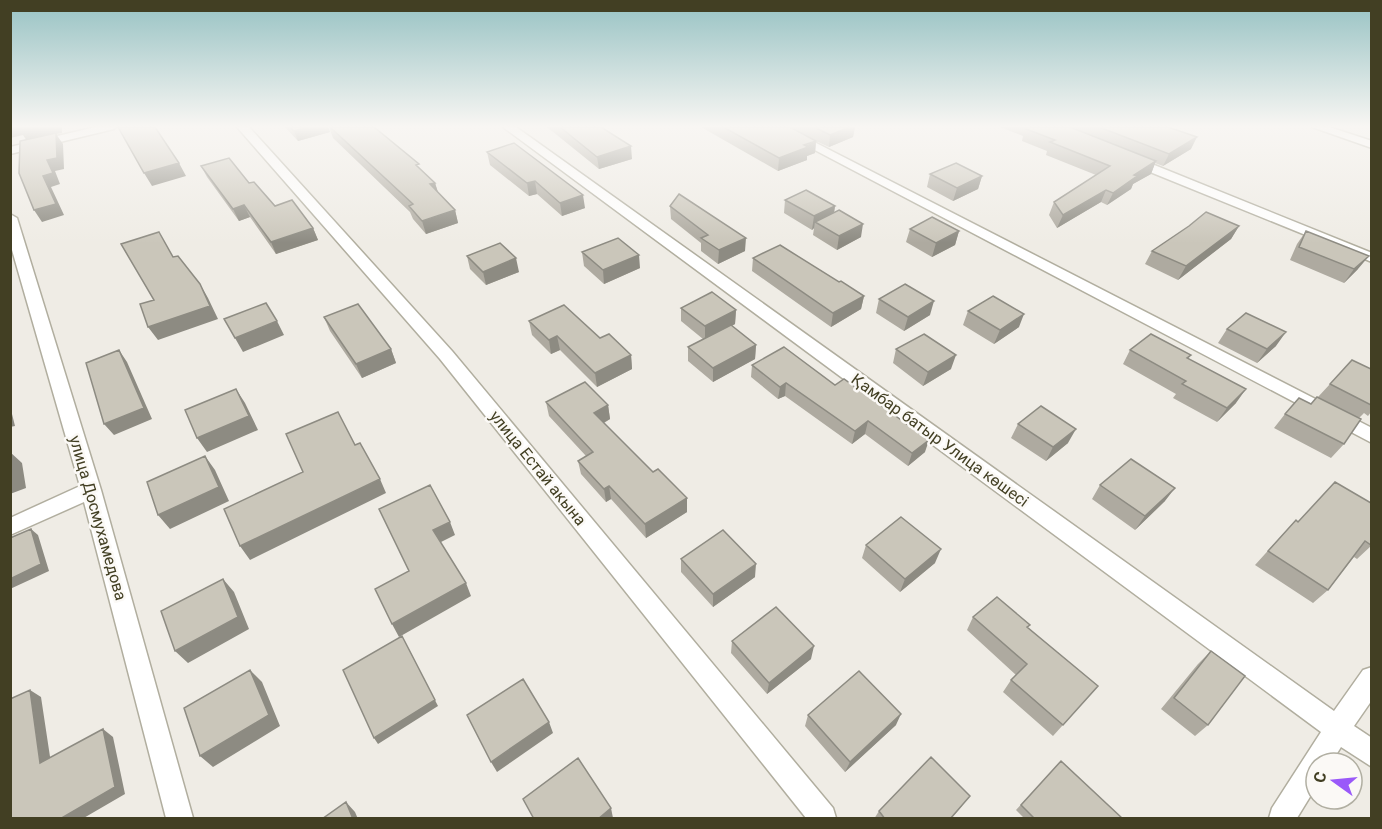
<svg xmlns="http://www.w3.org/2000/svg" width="1382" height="829" viewBox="0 0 1382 829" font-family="Roboto,sans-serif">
<rect width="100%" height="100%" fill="#efece5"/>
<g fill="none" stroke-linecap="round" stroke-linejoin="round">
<defs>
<path id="minor" d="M96 127H116L114 129 10 154V147Z
M237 127H249L452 351 833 808 836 818H806L440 359Z
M503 127H516L1334 711 1363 670 1372 667V700L1354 726 1372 738V767L1341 747 1331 763H1316V787L1297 818H1269L1272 808 1321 732Z
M771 127H785L1372 428V443Z
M1312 127H1329L1372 141V148Z
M1132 156 1372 253V262L1128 163 1126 160Z
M10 214 17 218 101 490 193 818H166L84 502 10 535V518L80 486 10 243Z"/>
</defs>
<use href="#minor" stroke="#b1ae9f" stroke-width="3"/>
<use href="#minor" fill="#fff" fill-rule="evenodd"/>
</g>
<path fill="#aeaaa0" d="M285 127H328L330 132 298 141Z
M329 127 420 169 435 183 438 192 455 210 458 223 426 234 413 219 410 212 333 138Z
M547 127H601L632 159 599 169Z
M701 127H855L853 137 829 147 816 141 815 153 807 156V160L778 171Z
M1000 127H1168L1191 149 1163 166 1155 163 1151 174 1133 184 1131 189 1107 205 1101 202 1057 228 1049 215 1054 202 1096 175 1046 155 1047 151 1022 141 1023 136Z
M487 152 585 208 562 216 537 194 529 196 490 165Z
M201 166 249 183 275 206 313 228 318 240 276 254 250 217 239 221 207 177Z
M930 174 982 176 978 189 953 201 927 187Z
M785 200 835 206 834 213 861 237 837 250 813 235 814 228 812 230 784 213Z
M670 206 745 251 718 264 701 251V243L671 219Z
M1239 226 1231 239 1178 280 1145 264 1152 251Z
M910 229 959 231 955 245 932 257 906 242Z
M1306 231 1358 269 1344 283 1290 260 1297 244Z
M582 252 640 268 604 284 584 266Z
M467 256 519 272 486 285 470 269Z
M753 258 864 296 861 309 831 327 752 271Z
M879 299 930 315 904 331 876 313Z
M681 308 736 310 735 324 732 326 756 345 755 359 713 382 688 361V347L703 339 681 321Z
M968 311 1019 327 994 344 963 325Z
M324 317 391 349 396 363 362 378 330 331Z
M529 321 631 355 632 369 597 387 560 350 551 354 532 335Z
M1227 329 1276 346 1257 363 1218 343Z
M896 349 951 369 923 386 893 363Z
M1130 350 1191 355 1188 359 1236 403 1217 422 1173 398 1176 394 1123 364Z
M752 365 835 385 925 452 908 466 865 434 852 444 785 396 778 399 751 377Z
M1371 369V412L1368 416 1364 413 1359 418 1344 444 1331 458 1274 428 1285 414 1311 404 1318 397 1330 384Z
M546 402 608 405 610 419 604 423 653 472 687 498V512L646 538 611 499 606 502 581 474 578 461 586 456 549 416Z
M1018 424 1068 443 1046 461 1011 438Z
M1100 485 1165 501 1135 530 1092 499Z
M1371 503V546L1357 559 1354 557 1328 590 1313 603 1255 565 1296 520 1298 522Z
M866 545 935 563 900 592 862 558Z
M681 559 755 577 713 607 681 572Z
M973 617 1030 625 1028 628 1098 686 1053 736 1003 692 1011 680 1016 675 967 630Z
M732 641 811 659 767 694 731 653Z
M1211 651 1208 725 1195 736 1161 709 1198 664Z
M808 715 896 725 845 772 805 726Z
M1061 761 1123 819H1025L1016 810Z
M962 806 951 819H874L879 811Z"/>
<path fill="#8d8b82" d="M10 127H62V133L56 134 63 144 64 169 55 171 60 184 51 187 64 215 42 222 34 210 27 141 23 135 10 138Z
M308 127H328L330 132 298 141 294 131Z
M850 127H855L853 137 829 147 830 135Z
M1197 137 1191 149 1163 166 1169 154Z
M816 141 815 153 807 156V160L778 171 779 158Z
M631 146 632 159 599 169 597 157Z
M1156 161 1151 174 1133 184 1131 189 1107 205 1113 193 1134 175Z
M179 163 186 176 152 186 144 173Z
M982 176 978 189 953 201 957 188Z
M535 181 537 194 529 196 527 183Z
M435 183 439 196 430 184Z
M1106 190 1101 202 1057 228 1063 215Z
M583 195 585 208 562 216 560 203Z
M244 205 250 217 239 221 233 209Z
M835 206 833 219 815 222 814 228 812 230 814 216Z
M455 210 458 223 426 234 422 221Z
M863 224 861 237 837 250 839 236Z
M1239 226 1231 239 1178 280 1186 266Z
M313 228 318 240 276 254 271 242Z
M959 231 955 245 932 257 936 243Z
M746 238 745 251 718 264 719 250Z
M639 255 640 268 604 284 603 270Z
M1369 256 1358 269 1344 283 1354 269Z
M516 258 519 272 486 285 483 272Z
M200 284 208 298 218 319 158 340 148 327Z
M864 296 861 309 831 327 833 313Z
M934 301 930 315 904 331 908 317Z
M736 310 735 324 705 340V326Z
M1024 314 1019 327 994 344 1000 330Z
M277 321 284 335 243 352 235 338Z
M1286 332 1276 346 1257 363 1267 349Z
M557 336 560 350 551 354 549 340Z
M756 345 755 359 713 382V368Z
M391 349 396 363 362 378 356 364Z
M119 350 127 362 152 419 114 435 104 424Z
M631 355 632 369 597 387 595 373Z
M956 355 951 369 923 386 928 372Z
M786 383 785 396 778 399 780 387Z
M236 389 245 403 258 430 207 452 197 438Z
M1246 389 1236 403 1217 422 1227 408Z
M608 405 610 419 596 427 594 413Z
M10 406 15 426 10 427Z
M868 421 865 434 852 444 855 431Z
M1076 429 1068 443 1046 461 1053 447Z
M929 440 925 452 908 466 912 453Z
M10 452 22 463 26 488 10 494Z
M205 456 215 470 229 501 170 529 158 515Z
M380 479 386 493 250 560 240 546Z
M609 486 611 499 606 502 604 489Z
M1175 488 1165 501 1135 530 1145 516Z
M687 498V512L646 538 645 524Z
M450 522 455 535 439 543 433 530Z
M31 529 38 535 49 571 10 589V579Z
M941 549 935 563 900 592 905 579Z
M756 564 755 577 713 607V594Z
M223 579 234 592 249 629 188 663 175 651Z
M466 583 471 596 399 637 392 624Z
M402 636 438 706 378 744 374 738Z
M814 646 811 659 767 694 769 683Z
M250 670 262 682 280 726 213 767 200 756Z
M30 690 41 697 52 770 40 763Z
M901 714 896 725 845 772 850 762Z
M549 722 553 733 497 772 491 762Z
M103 729 113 737 125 794 82 819H60Z
M346 802 355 812 358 819H353Z
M611 808 613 818 612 819H598Z"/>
<path fill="#cac6ba" stroke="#8d8b82" stroke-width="1.5" d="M118 127H155L179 163 144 173Z
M290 127H308L294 131Z
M330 127H374L419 164 416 165 435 183 430 184 455 210 422 221 409 206 413 204Z
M560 127H601L631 146 597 157Z
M723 127H790L816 141 804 145 808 147 779 158Z
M814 127H850L830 135Z
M1029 127H1070L1156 161 1134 175 1137 176 1113 193 1106 190 1063 215 1054 202 1110 166 1050 142 1055 140 1026 129Z
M1099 127H1168L1197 137 1169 154Z
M56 133 57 158 47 160 53 173 43 176 56 204 34 210 19 173 20 141Z
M514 143 583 195 560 203 535 181 527 183 487 152Z
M229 158 249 183 254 182 275 206 292 200 313 228 271 242 244 205 233 209 201 166Z
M956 163 982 176 957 188 930 174Z
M806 190 835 206 814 216 785 200Z
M679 194 746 238 719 250 701 238 708 235 670 206Z
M839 210 863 224 839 236 815 222Z
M1206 212 1239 226 1186 266 1152 251 1189 226Z
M932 217 959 231 936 243 910 229Z
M1306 231 1369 256 1354 269 1299 247Z
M159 232 173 257 178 256 200 284 210 306 148 327 140 304 154 300 121 244Z
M618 238 639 255 603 270 582 252Z
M500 243 516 258 483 272 467 256Z
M780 245 839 282 841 281 864 296 833 313 753 258Z
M905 284 934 301 908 317 879 299Z
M712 292 736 310 705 326 681 308Z
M993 296 1024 314 1000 330 968 311Z
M266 303 277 321 235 338 224 319Z
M358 304 391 349 356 364 324 317Z
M564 305 600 338 609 334 631 355 595 373 557 336 549 340 529 321Z
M1246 313 1286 332 1267 349 1227 329Z
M731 325 756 345 713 368 688 347Z
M924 334 956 355 928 372 896 349Z
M1151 334 1191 355 1187 358 1246 389 1227 408 1182 384 1186 381 1130 350Z
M784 347 835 385 844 379 929 440 912 453 868 421 855 431 786 383 780 387 752 365Z
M119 350 144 408 104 424 86 363Z
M1352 360 1371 369V405L1330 384Z
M585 382 608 405 594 413 653 472 658 469 687 498 645 524 609 486 604 489 578 461 593 452 546 402Z
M236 389 249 416 197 438 185 410Z
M1317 397 1361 419 1344 444 1285 414 1299 398 1311 404Z
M1041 406 1076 429 1053 447 1018 424Z
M338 412 355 445 360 443 380 479 240 546 224 509 303 472 286 434Z
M205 456 219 487 158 515 147 482Z
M1131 459 1175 488 1145 516 1100 485Z
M1335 482 1371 503V545L1365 541 1328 590 1268 551 1296 520 1298 522Z
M430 485 450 522 433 530 466 583 392 624 375 589 409 571 379 509Z
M901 517 941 549 905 579 866 545Z
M31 529 41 564 10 579V538Z
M723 530 756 564 713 594 681 559Z
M223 579 238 617 175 651 161 611Z
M997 597 1030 625 1027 627 1098 686 1063 725 1011 680 1027 664 973 617Z
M776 607 814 646 769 683 732 641Z
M402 636 435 700 374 738 343 670Z
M1211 651 1245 676 1208 725 1174 698Z
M250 670 269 715 200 756 184 708Z
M859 671 901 714 850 762 808 715Z
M523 679 549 722 491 762 467 715Z
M30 690 40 763 103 729 115 787 60 819H10V699Z
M931 757 970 796 950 819H885L879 811Z
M578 758 611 808 598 819H534L523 799Z
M1061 761 1123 819H1035L1021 805Z
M346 802 353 819H322Z"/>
<linearGradient id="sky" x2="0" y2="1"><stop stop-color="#97c2c3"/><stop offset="0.52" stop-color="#f8f6f3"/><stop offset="1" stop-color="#f8f6f3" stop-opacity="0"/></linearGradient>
<rect width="1382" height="243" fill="url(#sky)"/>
<g text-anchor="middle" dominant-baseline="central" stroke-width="5" stroke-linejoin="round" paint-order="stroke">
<g font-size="16" fill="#423f23" stroke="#fbf9f6">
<text transform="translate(940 440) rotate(36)">Қамбар батыр Улица көшесі</text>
<text transform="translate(538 468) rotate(51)">улица Естай акына</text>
<text transform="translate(98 518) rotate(74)">улица Досмухамедова</text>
</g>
</g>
<rect width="1382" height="829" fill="none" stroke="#423f23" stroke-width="24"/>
<g transform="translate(1334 781) rotate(285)"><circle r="28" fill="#fbf9f6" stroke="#b1afa2" stroke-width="1.5"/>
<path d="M0-4.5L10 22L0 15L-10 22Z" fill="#9a59f9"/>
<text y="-9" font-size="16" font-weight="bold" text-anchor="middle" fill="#423f23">С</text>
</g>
</svg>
